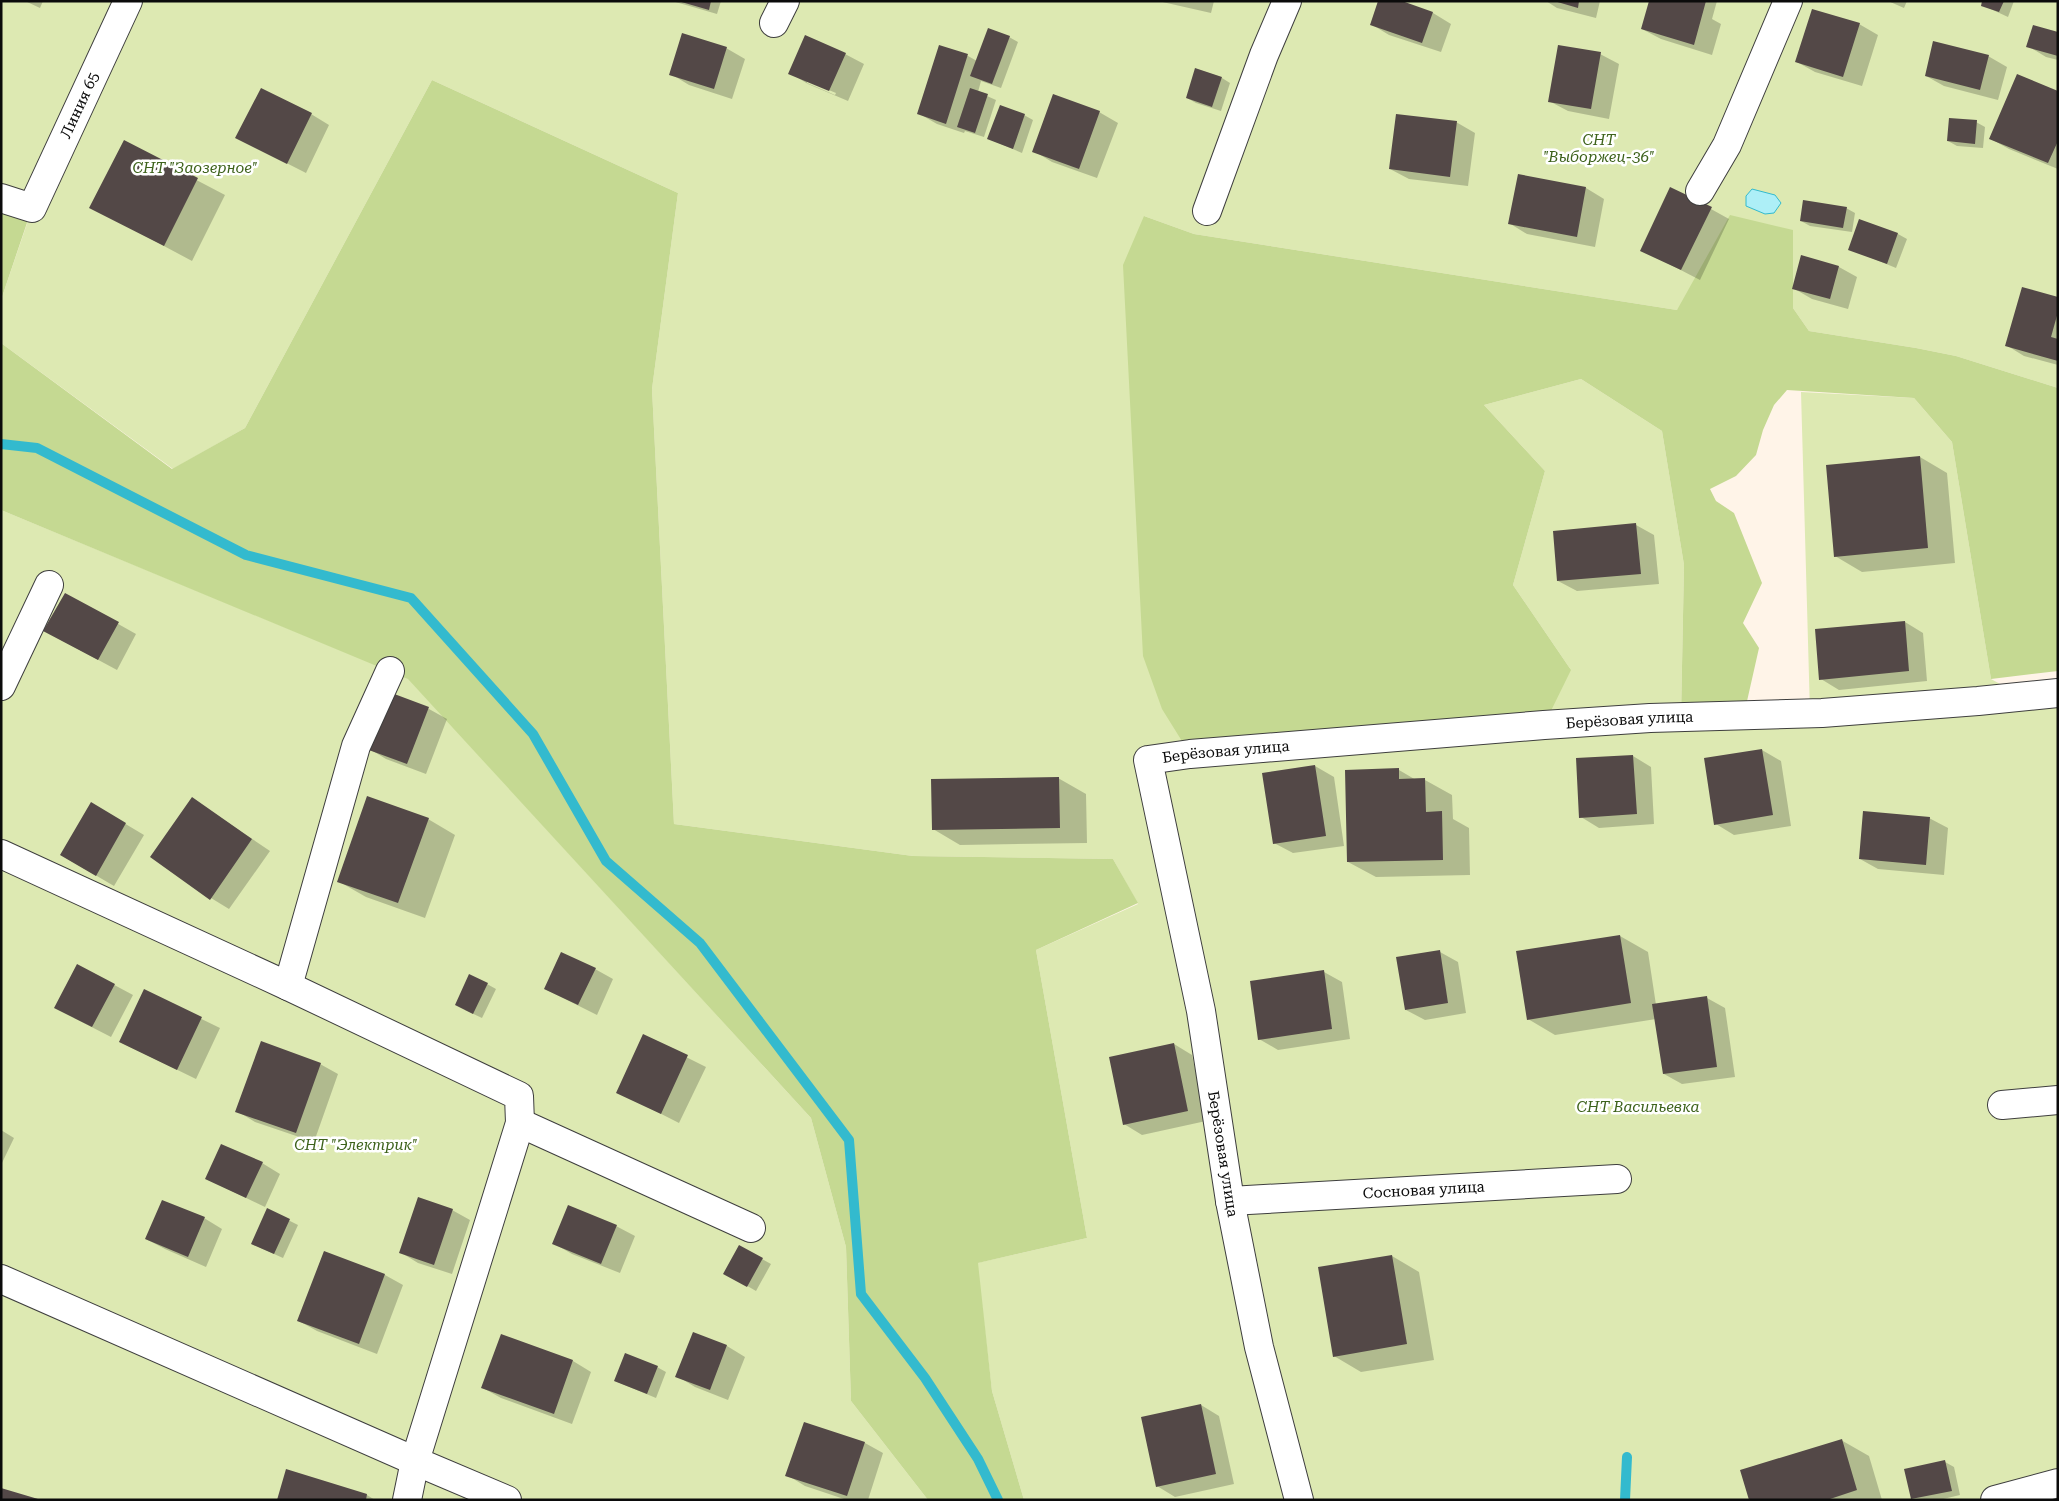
<svg xmlns="http://www.w3.org/2000/svg" width="2059" height="1501" viewBox="0 0 2059 1501" font-family="'Roboto Serif',serif">
<rect width="100%" height="100%" fill="#fff4e8"/>
<path fill="#dde9b2" d="M1 1H2058V388L1956 356 1916 348 1809 331 1793 308V230L1677 310 1194 234 1144 216 1571 670 1513 585 1545 471 1484 405 1581 379 1662 431 1684 565 1681 716 1810 713 1801 392 1914 398 1952 442 1991 679 2022 696 2058 693V1500H1024L992 1391 977 1263 1087 1238 1036 950 1138 904 1113 859 913 856 674 824 652 389 678 193 432 80 245 428 173 469 1 343V300L32 209 1 198Z
M1 510 408 678 811 1118 846 1247 851 1401 928 1500H1Z"/>
<path fill="#c5d992" d="M432 80 678 193 652 389 674 824 913 856 1113 859 1138 903 1036 950 1087 1238 978 1263 992 1391 1024 1500H928L851 1401 846 1247 811 1118 408 679 1 510V343L172 469 245 428Z
M1 198 32 208 1 300Z
M1730 215 1793 230V308L1809 331 1916 348 1956 356 2058 388V671L1991 679 1952 442 1914 398 1787 390 1774 405 1763 430 1756 455 1736 476 1710 489 1716 501 1734 513 1762 583 1743 623 1759 648 1745 710 1681 717 1684 565 1662 431 1581 379 1484 405 1545 471 1513 585 1571 670 1544 725 1190 754 1162 709 1143 656 1123 265 1144 216 1194 234 1677 310Z"/>
<path fill="#adeff7" stroke="#33bace" d="M1752 189 1775 195 1781 203 1774 213 1765 214 1746 206V196Z"/>
<path fill="#0003" fill-rule="evenodd" d="M25 1H43L40 8Z
M672 1H721L717 14Z
M1158 1H1214L1211 13Z
M1398 1 1433 13 1451 24 1441 52 1389 35 1371 24Z
M1546 1H1600L1596 18 1557 8Z
M1668 1H1717L1712 19 1721 24 1712 55 1661 39 1642 29Z
M1888 1H1907L1904 8Z
M1984 1H2014L2008 17 1982 5Z
M1859 24 1878 35 1862 86 1815 72 1797 62Z
M2058 33V60L2046 57 2028 46Z
M1009 37 1018 42 1001 88 981 81 978 92 996 100 984 137 965 131 964 133 937 124 918 113 940 46 968 56 977 61Z
M726 48 745 59 732 99 689 85 671 74Z
M845 54 864 64 848 101 808 84 790 73ZM807 81 836 93 835 95 807 83Z
M1600 54 1619 64 1609 119 1568 111 1549 101Z
M1988 56 2007 67 1998 100 1944 86 1926 76Z
M1222 78 1230 83 1221 111 1196 103 1187 98Z
M2058 92V169L2009 149 1991 139Z
M1099 112 1118 123 1097 178 1052 162 1034 151Z
M311 114 329 125 306 173 237 138Z
M1024 115 1033 120 1022 153 989 139Z
M1456 122 1475 133 1468 186 1409 179 1390 169Z
M1976 122 1985 127 1983 148 1957 146 1948 141Z
M124 142 225 195 192 261 91 207Z
M1519 175 1586 188 1604 199 1595 247 1527 234 1509 223Z
M1846 208 1855 213 1852 232 1810 226 1801 221Z
M1711 209 1729 219 1700 280 1642 250Z
M1860 220 1898 234 1907 239 1896 268 1850 249Z
M1802 256 1839 267 1857 277 1848 309 1812 299 1793 288Z
M2058 298V365L2024 356 2006 345Z
M1920 457 1947 473 1955 563 1862 572 1835 556Z
M1636 525 1654 535 1659 584 1577 591 1558 581Z
M65 594 136 634 117 670 63 641Z
M1905 622 1923 633 1927 681 1839 690 1821 679Z
M389 693 429 709 447 719 426 774 386 759 368 748Z
M1762 750 1781 761 1791 826 1734 835 1716 824 1705 759Z
M1633 756 1651 767 1654 824 1599 828 1581 817Z
M1315 766 1334 777 1344 846 1293 853 1274 843 1264 774Z
M1399 770 1416 780H1425L1452 795 1453 819 1469 828 1470 875 1376 877 1348 862Z
M1058 778 1086 794 1087 843 960 845 933 829Z
M193 799 270 851 229 909 211 898Z
M92 804 144 835 114 886 61 855Z
M1929 818 1948 828 1944 875 1878 869 1860 859Z
M428 819 455 835 425 918 366 897 338 881Z
M1620 936 1648 952 1656 1005 1707 998 1725 1008 1735 1077 1682 1084 1664 1074 1656 1019 1555 1035 1528 1019 1517 953Z
M1440 952 1458 962 1466 1013 1425 1020 1406 1010Z
M77 965 133 995 111 1037 74 1018Z
M595 969 613 979 597 1015 545 989Z
M1324 972 1342 982 1350 1039 1278 1050 1259 1039Z
M487 984 496 989 482 1018 465 1010Z
M144 991 220 1028 196 1079 120 1042Z
M644 1036 706 1067 679 1123 618 1092Z
M1174 1044 1192 1055 1206 1121 1142 1135 1124 1124Z
M320 1064 338 1074 314 1142 255 1122 237 1111Z
M1 1130 14 1138 1 1165Z
M262 1163 280 1174 265 1207 207 1179Z
M268 1210 298 1225 283 1258 252 1244Z
M452 1210 470 1220 452 1274 418 1263 400 1252Z
M204 1218 222 1229 206 1267 165 1249 146 1239Z
M616 1226 635 1236 620 1273 572 1254 553 1243Z
M739 1246 771 1264 756 1291 725 1273Z
M324 1252 385 1275 403 1285 377 1354 317 1331 299 1321Z
M1392 1256 1419 1272 1434 1360 1361 1372 1334 1356Z
M694 1333 727 1346 745 1357 728 1400 695 1387 677 1376Z
M502 1335 573 1361 591 1372 572 1424 501 1398 483 1388Z
M657 1367 666 1372 656 1398 615 1381Z
M1201 1405 1219 1416 1234 1484 1175 1497 1157 1486Z
M804 1423 865 1443 883 1453 868 1500H847L805 1486 787 1475Z
M1841 1440 1869 1456 1882 1500H1751Z
M1945 1462 1954 1467 1960 1495 1939 1500 1912 1498Z
M287 1471 367 1495 375 1500H278Z"/>
<g fill="none" stroke-linecap="round" stroke-linejoin="round">
<path stroke="#33bace" stroke-width="10" d="M1 444 37 448 246 555 411 598 533 734 606 861 700 943 849 1140 861 1294 925 1378 978 1459 998 1500
M1625 1500 1627 1457"/>
</g>
<path fill="#534847" d="M678 1H711L709 10Z
M1378 1H1402L1433 12 1422 43 1370 25Z
M1554 1H1579L1578 8Z
M1649 1H1706L1694 45 1641 29Z
M1982 1H2004L1999 12 1981 6Z
M1812 9 1860 23 1843 77 1795 62Z
M2033 25 2058 32V56L2026 47Z
M988 28 1010 36 992 84 970 76Z
M682 33 727 47 714 89 669 75Z
M805 35 846 53 829 91 788 74Z
M1933 41 1989 55 1980 90 1925 76Z
M939 45 968 54 946 124 917 114Z
M1558 45 1601 52 1591 109 1548 102Z
M1195 68 1222 77 1212 107 1186 98Z
M2017 74 2058 91V141L2048 163 1989 139Z
M261 88 312 113 287 164 235 138Z
M970 88 988 94 975 133 957 127Z
M1053 94 1100 111 1079 169 1032 152Z
M1000 105 1025 114 1013 149 987 139Z
M1396 114 1457 121 1450 177 1389 169Z
M1949 118 1977 120 1975 144 1947 141Z
M124 140 198 178 164 246 89 208Z
M1518 174 1586 187 1577 237 1508 224Z
M1670 187 1712 207 1681 270 1640 251Z
M1803 200 1847 207 1843 228 1800 221Z
M1859 219 1898 233 1887 264 1848 250Z
M1801 255 1839 266 1830 299 1792 289Z
M2022 287 2058 297V312L2051 337 2058 339V361L2005 346Z
M1920 456 1928 548 1834 557 1826 465Z
M1636 523 1641 574 1557 581 1553 531Z
M65 593 119 622 98 660 43 631Z
M1905 621 1909 671 1819 680 1815 629Z
M389 692 429 707 407 764 366 749Z
M1762 749 1773 815 1714 825 1704 758Z
M1633 755 1637 814 1579 818 1576 758Z
M1315 765 1326 836 1273 844 1262 773Z
M1399 768V779L1425 778 1426 812 1442 811 1443 860 1347 862 1345 770Z
M1059 777 1060 828 932 830 931 779Z
M367 796 429 818 398 903 337 882Z
M192 797 252 839 210 900 150 857Z
M91 802 126 823 96 876 60 855Z
M1863 811 1930 817 1926 865 1859 859Z
M1620 935 1631 1003 1527 1020 1516 951Z
M1440 950 1448 1003 1405 1010 1396 957Z
M561 952 596 968 578 1005 544 989Z
M77 964 115 984 92 1027 54 1008Z
M1324 970 1332 1029 1258 1040 1250 981Z
M469 974 488 983 473 1014 455 1005Z
M144 989 202 1017 177 1070 119 1042Z
M1707 996 1717 1067 1663 1074 1652 1004Z
M643 1034 688 1055 661 1114 616 1093Z
M261 1041 321 1063 296 1133 235 1112Z
M1174 1043 1188 1111 1123 1125 1109 1057Z
M221 1144 263 1162 246 1198 205 1179Z
M418 1197 453 1209 434 1265 399 1253Z
M162 1200 205 1217 188 1257 145 1239Z
M568 1205 617 1225 601 1264 552 1244Z
M267 1208 290 1219 274 1254 251 1244Z
M739 1245 763 1258 747 1287 723 1274Z
M324 1251 385 1274 359 1344 297 1321Z
M1392 1255 1407 1344 1333 1357 1318 1267Z
M693 1332 727 1345 710 1390 675 1377Z
M501 1334 573 1360 554 1414 481 1388Z
M625 1353 658 1366 647 1394 614 1381Z
M1201 1404 1216 1474 1156 1487 1141 1417Z
M804 1422 865 1442 847 1496 785 1476Z
M1842 1439 1857 1490 1827 1500H1749L1740 1470Z
M1945 1460 1952 1491 1911 1499 1904 1469Z
M286 1469 367 1494 366 1500H277Z
M1 1488 38 1499V1500H1Z"/>
<g fill="none" stroke-linecap="round" stroke-linejoin="round">
<defs>
<g id="minor">
<path d="M774 23 785 1"/>
<path d="M1700 191 1727 145 1788 1"/>
<path id="s1" d="M1 198 32 208 128 1"/>
<path d="M1207 211 1264 55 1287 1"/>
<path d="M1 686 49 585"/>
<path d="M1 854 288 986 519 1096 520 1123 415 1461 407 1500"/>
<path d="M288 986 356 746 390 671"/>
<path d="M2002 1105 2058 1100"/>
<path d="M520 1123 751 1228"/>
<path id="s2" d="M1230 1201 1617 1179"/>
<path d="M1 1279 415 1461 507 1500"/>
<path id="s3" d="M1299 1500 1259 1347 1230 1201 1201 1011 1148 760 1190 754 1544 725 1650 718 1822 713 1978 701 2058 693"/>
<path d="M1995 1500 2058 1483"/>
</g>
</defs>
<use href="#minor" stroke="#3e3e3e" stroke-width="30"/>
<use href="#minor" stroke="#fff" stroke-width="28"/>
</g>
<g text-anchor="middle" dominant-baseline="central" stroke-width="5" stroke-linejoin="round" paint-order="stroke">
<g font-size="15" fill="#0b0b0b" stroke="#fff">
<text stroke="none"><textPath href="#s1" startOffset="146">Линия 65</textPath></text>
<text stroke="none"><textPath href="#s3" startOffset="1239">Берёзовая улица</textPath></text>
<text stroke="none"><textPath href="#s3" startOffset="834">Берёзовая улица</textPath></text>
<text transform="translate(1223 1154) rotate(81)">Берёзовая улица</text>
<text stroke="none"><textPath href="#s2" startOffset="194">Сосновая улица</textPath></text>
</g>
<g font-size="15" font-style="italic" fill="#3d621b" stroke="#fff">
<text x="1599" y="140">СНТ<tspan x="1599" dy="17">"Выборжец-36"</tspan></text>
<text x="195" y="168">СНТ "Заозерное"</text>
<text x="1638" y="1107">СНТ Васильевка</text>
<text x="356" y="1145">СНТ "Электрик"</text>
</g>
</g>
<rect width="2059" height="1501" fill="none" stroke="#0b0b0b" stroke-width="5"/>
</svg>
